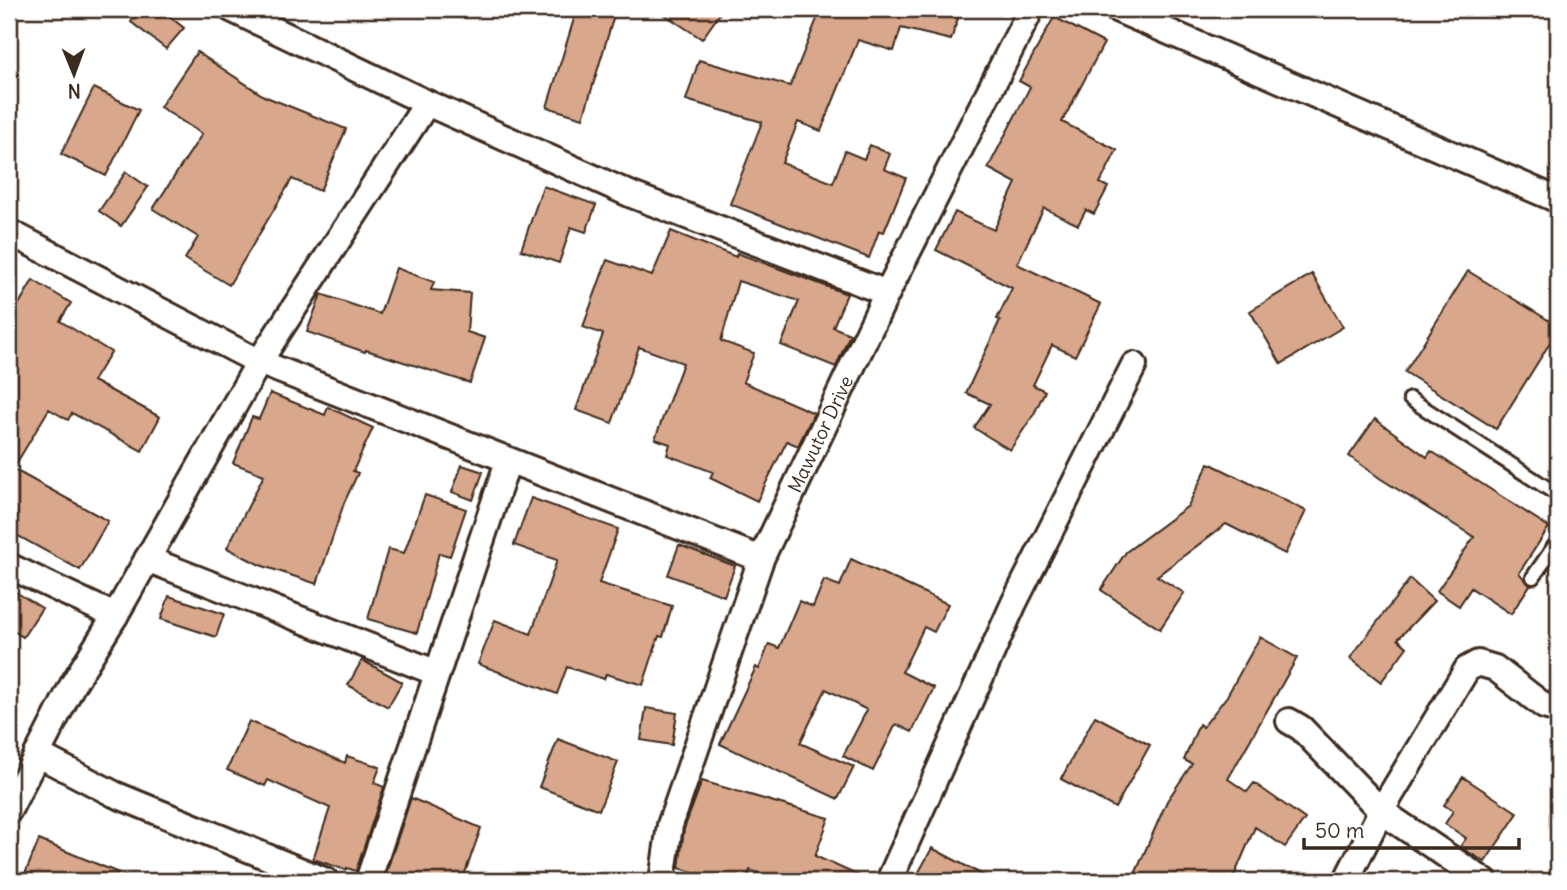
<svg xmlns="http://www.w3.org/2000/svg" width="1567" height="890" viewBox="0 0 1567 890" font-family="Delius,sans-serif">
<rect width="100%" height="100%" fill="#fff"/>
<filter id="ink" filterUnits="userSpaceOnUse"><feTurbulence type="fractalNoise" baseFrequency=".0143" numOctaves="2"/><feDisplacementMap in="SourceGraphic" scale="14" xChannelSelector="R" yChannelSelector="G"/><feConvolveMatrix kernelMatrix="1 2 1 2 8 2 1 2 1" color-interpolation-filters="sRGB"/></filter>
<g filter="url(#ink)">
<path fill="#d9a78b" stroke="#3b2a1e" stroke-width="2" d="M141 9H160L184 28 166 49 131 22Z
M577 9H616L583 118 547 107Z
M656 9H723L702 39Z
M821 9H961L951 40 901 28 894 51 858 40 821 131 798 122 782 163 833 183 845 151 864 159 870 145 890 154 884 169 906 178 884 232 879 231 869 258 730 204 762 122 686 100 699 60 790 86Z
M1054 17 1104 43 1062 122 1117 150 1100 183 1108 187 1094 214 1086 210 1078 225 1044 208 1017 264 1101 304 1075 356 1052 345 1033 385 1045 391 1034 414 1010 450 974 428 990 404 966 393 1000 320 997 319 1012 288 936 250 955 212 994 230 1016 183 988 168 1030 87 1019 81Z
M197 52 264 96 346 129 320 191 292 179 229 285 185 259 198 237 153 209 202 134 160 107Z
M94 88 139 110 106 176 61 154Z
M126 172 148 187 121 226 99 211Z
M543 186 596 205 586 232 571 227 559 263 521 250Z
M671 231 736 257 737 253 847 294 833 327 850 334 836 367 781 345 799 301 738 281 721 341 754 353 743 382 814 413 798 446 787 441 757 501 710 478 713 472 667 455 670 444 655 439 683 363 639 347 612 423 576 410 603 334 583 327 607 260 652 276Z
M396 268 434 282 431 290 470 293 467 332 485 338 470 383 366 350 365 352 307 332 321 294 380 314Z
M1468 271 1558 326V330L1496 429 1405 372Z
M1312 274 1343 327 1281 364 1250 311Z
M33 280 71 303 60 321 111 352 93 381 160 417 142 451 72 413 68 420 49 409 13 469 108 521 80 570 9 531V321Z
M270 393 325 415 328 407 373 428 353 471 358 473 344 503 317 584 260 565 227 548 264 475 233 463 252 417 259 419Z
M1375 419 1427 457 1431 451 1549 527 1519 573 1530 585 1511 614 1471 588 1459 606 1437 591 1474 537 1381 479 1349 456Z
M1209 463 1306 511 1285 554 1226 524 1157 576 1184 593 1160 629 1101 590 1126 552 1188 506Z
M462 465 483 472 473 500 452 492Z
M425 495 466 509 450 556 439 553 417 633 368 619 388 549 404 553Z
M531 498 618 529 599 583 672 606 663 637 659 636 643 685 606 674 604 679 567 667 557 694 478 664 495 620 531 634 557 560 514 545Z
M679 545 735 566 724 596 668 575Z
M851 559 948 604 934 632 924 627 902 672 934 688 912 732 896 724 873 771 843 756 867 710 826 689 800 743 854 767 838 799 720 744 756 667 759 669 769 644 779 648 799 601 813 607 824 580 840 586Z
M1410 579 1434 601 1398 639 1407 647 1381 682 1350 658Z
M9 588 42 608 23 637 9 628Z
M169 596 224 614 216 637 161 619Z
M1260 637 1297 658 1228 779 1247 792 1254 783 1305 819 1285 847 1255 827 1232 881H1132L1167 801 1192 764 1184 760 1199 724 1203 727 1227 696Z
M362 660 402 682 388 707 348 685Z
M646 708 677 713 672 745 641 740Z
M1095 716 1150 745 1115 808 1061 779Z
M249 721 345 763 347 756 380 767 374 783 384 787 356 871 347 868 346 870 313 859 330 808 268 780 265 786 227 770Z
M558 739 618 762 599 810 539 787Z
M1463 777 1518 813 1485 862 1460 847 1466 838 1445 824 1453 811 1444 805Z
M702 781 829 818 815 856 870 881H781L750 870 747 881H726L679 868 684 829Z
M411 798 481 828 462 881H391L384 879Z
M39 840 138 881H22Z
M932 848 994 881H914Z"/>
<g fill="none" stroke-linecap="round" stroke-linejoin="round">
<defs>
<path id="service" d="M1410 399 1558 495
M1533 577 1558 541"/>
<g id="minor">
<path d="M231 9 427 103 632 195 887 293"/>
<path d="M1116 9 1558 200"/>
<path d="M9 232 259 362 761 559"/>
<path d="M147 559 437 673"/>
<path d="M9 566 115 616"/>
<path d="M1289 721 1301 728 1381 811 1484 881"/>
<path d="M37 754 114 794 326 881"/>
<path d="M9 810 73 684 115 616 259 362 427 103"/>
<path d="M368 881 508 461"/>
<path id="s1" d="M662 881 670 825 761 559 887 293 1031 9"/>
<path d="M889 881 1014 603 1134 365"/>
<path d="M1346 881 1381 811 1467 669 1478 663 1495 668 1544 706 1558 710"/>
</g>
</defs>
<use href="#service" stroke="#3b2a1e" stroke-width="18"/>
<use href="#minor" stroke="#3b2a1e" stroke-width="30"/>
<use href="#service" stroke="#fff" stroke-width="12"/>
<use href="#minor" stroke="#fff" stroke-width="24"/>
</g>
</g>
<g text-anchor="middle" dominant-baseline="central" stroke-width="5" stroke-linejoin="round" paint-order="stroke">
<g font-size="19" fill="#3b2a1e" stroke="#fff">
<text stroke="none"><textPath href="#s1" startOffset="476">Mawutor Drive</textPath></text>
</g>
</g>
<rect width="1567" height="890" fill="none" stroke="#fff" stroke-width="35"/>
<rect x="18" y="18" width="1532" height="855" fill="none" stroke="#3b2a1e" stroke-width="2.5" filter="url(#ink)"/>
<g transform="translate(74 74) rotate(179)" stroke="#ffffff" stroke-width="5" paint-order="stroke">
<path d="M0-5L12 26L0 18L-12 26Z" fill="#3b2a1e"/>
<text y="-10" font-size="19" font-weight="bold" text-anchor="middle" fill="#3b2a1e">N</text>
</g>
<path d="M1304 838v10h215v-10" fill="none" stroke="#3b2a1e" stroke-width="3.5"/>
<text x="1315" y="838" font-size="21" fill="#3b2a1e" stroke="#ffffff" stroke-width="5" paint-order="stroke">50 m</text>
</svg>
